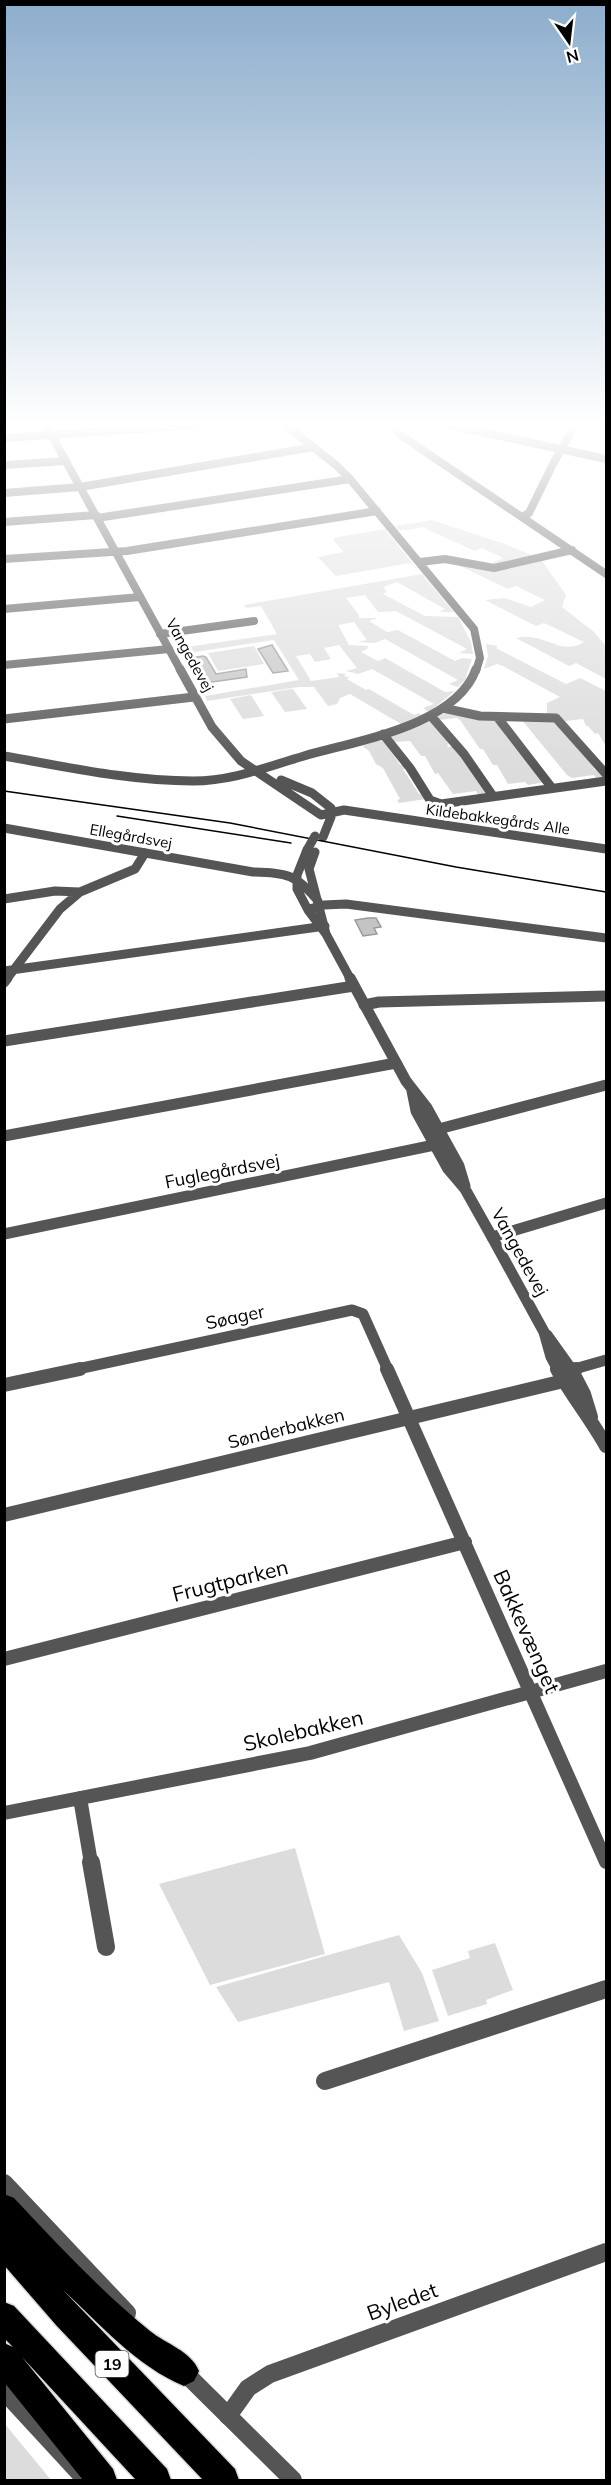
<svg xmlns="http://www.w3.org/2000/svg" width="611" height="2485" viewBox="0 0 611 2485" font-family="Mulish,sans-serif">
<rect width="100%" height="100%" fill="#fff"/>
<path fill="#dcdcdc" d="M432 520 502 543 536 557 497 566 492 563 503 558 482 548 475 551 422 527 408 530H398L395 526Z
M385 529 417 569 410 563 336 576 318 557 344 552 333 540 335 539 333 538Z
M542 561 566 595 562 607 594 632 606 646V679L576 663 569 666 516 638C545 631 559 657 584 642L544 623 536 626 485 600 505 598 531 607 545 600 516 586 508 589 456 564 491 571Z
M422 574 454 612H439L445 609 397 582 383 587 387 592 383 594 425 616 458 617 471 642 473 654 459 653 467 649 396 611 378 612 365 595 346 598 359 615V618H378L369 621 387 632 398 630 455 661 462 658 472 659 465 680 458 687 449 684 458 680 385 639 375 643 357 642 367 640 354 622 338 625 349 645 368 646 367 649 361 652 378 661 385 658 445 692 455 691 429 712 423 708 434 704 372 669 358 674 346 671 357 668 339 645 324 648 331 659 315 662 310 654 296 656 311 681 339 677 337 673 346 674 344 676 349 677 347 679 366 690 369 689 414 715 419 713 421 715 401 724 350 694 340 698 337 704 328 706 314 687H299L207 701 205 696 299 680 274 640 182 654 179 648 277 634 261 606 246 608 244 605Z
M486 644 498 646 496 648 566 684 580 678 606 691V746L598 733 595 734 588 726H586L583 719 565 721 547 715V703L560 697 503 666 497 664 484 669 488 656Z
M254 646 264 664 218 671 208 653Z
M293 689 307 709 285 712 271 692Z
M251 695 264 716 243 719 230 699Z
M447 712 493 719 508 734 505 735 509 740H513L545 782 528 785 525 782 508 784 497 765H493L483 749H480L460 720 457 718 438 720 436 718Z
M550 718 589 759 595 770 599 769 605 779 597 780 594 775 572 778 567 775 521 719Z
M431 721 449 740 446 741 449 744 447 745 448 747 453 746 488 792 479 796 476 791 453 794 438 773 435 774 425 756H421L410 741 393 742 389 737Z
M384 739 400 765H404L407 768 403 769 419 794H423L426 799 399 803 397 800 400 799 383 768 376 764 369 751 362 746Z
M295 1848 325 1954 210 1985 159 1884Z
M399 1935 422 1973 439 2021 404 2031 389 1982 238 2022 216 1987Z
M495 1943 513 1990 486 2000 487 2004 448 2016 432 1970 470 1958 468 1951Z
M5 2424 51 2480H5Z"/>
<path fill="#c4c4c4" stroke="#999" stroke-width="1.5" d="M272 645 287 669 288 671 273 673 258 649Z
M203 656 206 657 216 674 246 669 247 677 205 683 190 658Z
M368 918H376L381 927 374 928 377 934 363 936 355 920Z"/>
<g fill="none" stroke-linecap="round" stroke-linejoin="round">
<defs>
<path id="motorway" d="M4 2194 14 2198C57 2244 101 2291 150 2331 166 2344 191 2351 199 2371L194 2381 184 2386C136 2366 100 2324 63 2290L235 2469 239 2480H203L56 2325 4 2265Z
M4 2302 14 2306 167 2469 171 2480H136L22 2357 113 2469 117 2480H83L4 2382V2343L13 2347 4 2338Z"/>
</defs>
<use href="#motorway" stroke="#dbdbdb" stroke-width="3"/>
<path stroke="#555" stroke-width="8" d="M285 425 336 465 350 479 474 629 480 658 476 671
M397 425 395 428 399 434 606 574
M553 464 575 425
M4 465 66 461
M4 493 80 487 314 447
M522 517 529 513 551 468
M97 518 350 479
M4 522 96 515
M4 559 127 551 377 511
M420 562 445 559 494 568 572 550
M4 609 140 597
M160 634 254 621
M4 665 169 649"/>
<path stroke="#555" stroke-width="9" d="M443 708 480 716 556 718 606 774
M431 716 464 754 493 796
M498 718 552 788
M4 719 194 697
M383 734 410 768 430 800 441 804 606 781
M4 756C67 767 130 781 193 781 233 781 266 767 304 756 355 741 456 726 476 669
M4 899 55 891 80 892
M309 909 324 905 346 904 606 938
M4 971 325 926
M6 980 60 909 80 892 135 869 145 853"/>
<path stroke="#555" stroke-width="11" d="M4 982 7 978
M364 1005 379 1002 606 996
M4 1041 354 986
M431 1131 606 1085
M4 1136 396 1063
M4 1234 444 1143
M492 1237 606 1203
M73 1370 352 1310 363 1314 388 1370
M571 1370 606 1360"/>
<path stroke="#555" stroke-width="14" d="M387 1369 606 1862
M565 1372 576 1369
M4 1385 80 1369
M4 1515 572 1379
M4 1659 465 1542
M80 1798 91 1863
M4 1813 310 1753 606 1671"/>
<path stroke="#555" stroke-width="18" d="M91 1862 106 1947
M325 2081 606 1989
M228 2416 248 2388 270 2374 606 2252"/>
<path stroke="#555" stroke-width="8" d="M46 425 181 671
M450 425 606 459
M4 438 199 425"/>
<path stroke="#555" stroke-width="9" d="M180 669 212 727 241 761 321 815
M281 780 312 793 331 808V817L323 837
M321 815 344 810 606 849
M4 828 253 872C287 873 296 874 318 901
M307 850 297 875V889L308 910 326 934 351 980
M315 852 309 869 326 934"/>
<path stroke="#555" stroke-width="11" d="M350 978 406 1081 427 1108 459 1166 465 1186
M412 1091 416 1111 448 1169 465 1189 492 1237 544 1332 551 1357 558 1370
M547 1335 572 1370"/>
<path stroke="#555" stroke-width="14" d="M557 1369C572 1396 591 1419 606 1446
M571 1369 584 1394 591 1417"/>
<path stroke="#555" stroke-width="18" d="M4 2183 127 2313
M183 2371 293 2480
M4 2391 86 2480"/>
<use href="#motorway" fill="#000" fill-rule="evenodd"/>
<path stroke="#000" stroke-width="1.5" d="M4 791 230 823 456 867 606 892
M117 816 291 843"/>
<path stroke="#555" stroke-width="9" d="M307 850 315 836"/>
</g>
<linearGradient id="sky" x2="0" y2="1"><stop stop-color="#8cadcc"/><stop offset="0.55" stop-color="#fff"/><stop offset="1" stop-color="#fff" stop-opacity="0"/></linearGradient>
<rect width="611" height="773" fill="url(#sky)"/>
<g text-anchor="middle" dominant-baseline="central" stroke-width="6" stroke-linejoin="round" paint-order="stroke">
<g font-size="15" fill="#000" stroke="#fff">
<text transform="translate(190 655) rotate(61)">Vangedevej</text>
<text transform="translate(498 819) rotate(8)">Kildebakkegårds Alle</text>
<text transform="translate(131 836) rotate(10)">Ellegårdsvej</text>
</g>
<rect fill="#fff" stroke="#4c4c4c" stroke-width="1.5" x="95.5" y="2351" width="33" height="26" rx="4.5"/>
<g font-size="16" font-weight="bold" fill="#000">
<text x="112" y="2364">19</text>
</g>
<g font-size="18" fill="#000" stroke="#fff">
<text transform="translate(222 1171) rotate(-11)">Fuglegårdsvej</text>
<text transform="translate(520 1252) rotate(61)">Vangedevej</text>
<text transform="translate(235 1317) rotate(-12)">Søager</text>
<text transform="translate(286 1428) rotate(-14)">Sønderbakken</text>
</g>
<g font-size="21" fill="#000" stroke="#fff">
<text transform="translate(230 1580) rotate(-14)">Frugtparken</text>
<text transform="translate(527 1631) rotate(66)">Bakkevænget</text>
<text transform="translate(303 1730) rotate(-13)">Skolebakken</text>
<text transform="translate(402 2301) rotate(-20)">Byledet</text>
</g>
</g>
<rect width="611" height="2485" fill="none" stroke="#000000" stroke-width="12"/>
<g transform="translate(569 42) rotate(166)" stroke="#ffffff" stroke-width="4.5" paint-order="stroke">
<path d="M0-4.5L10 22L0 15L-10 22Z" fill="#000000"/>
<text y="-9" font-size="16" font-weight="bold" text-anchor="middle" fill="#000000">N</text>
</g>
</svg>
